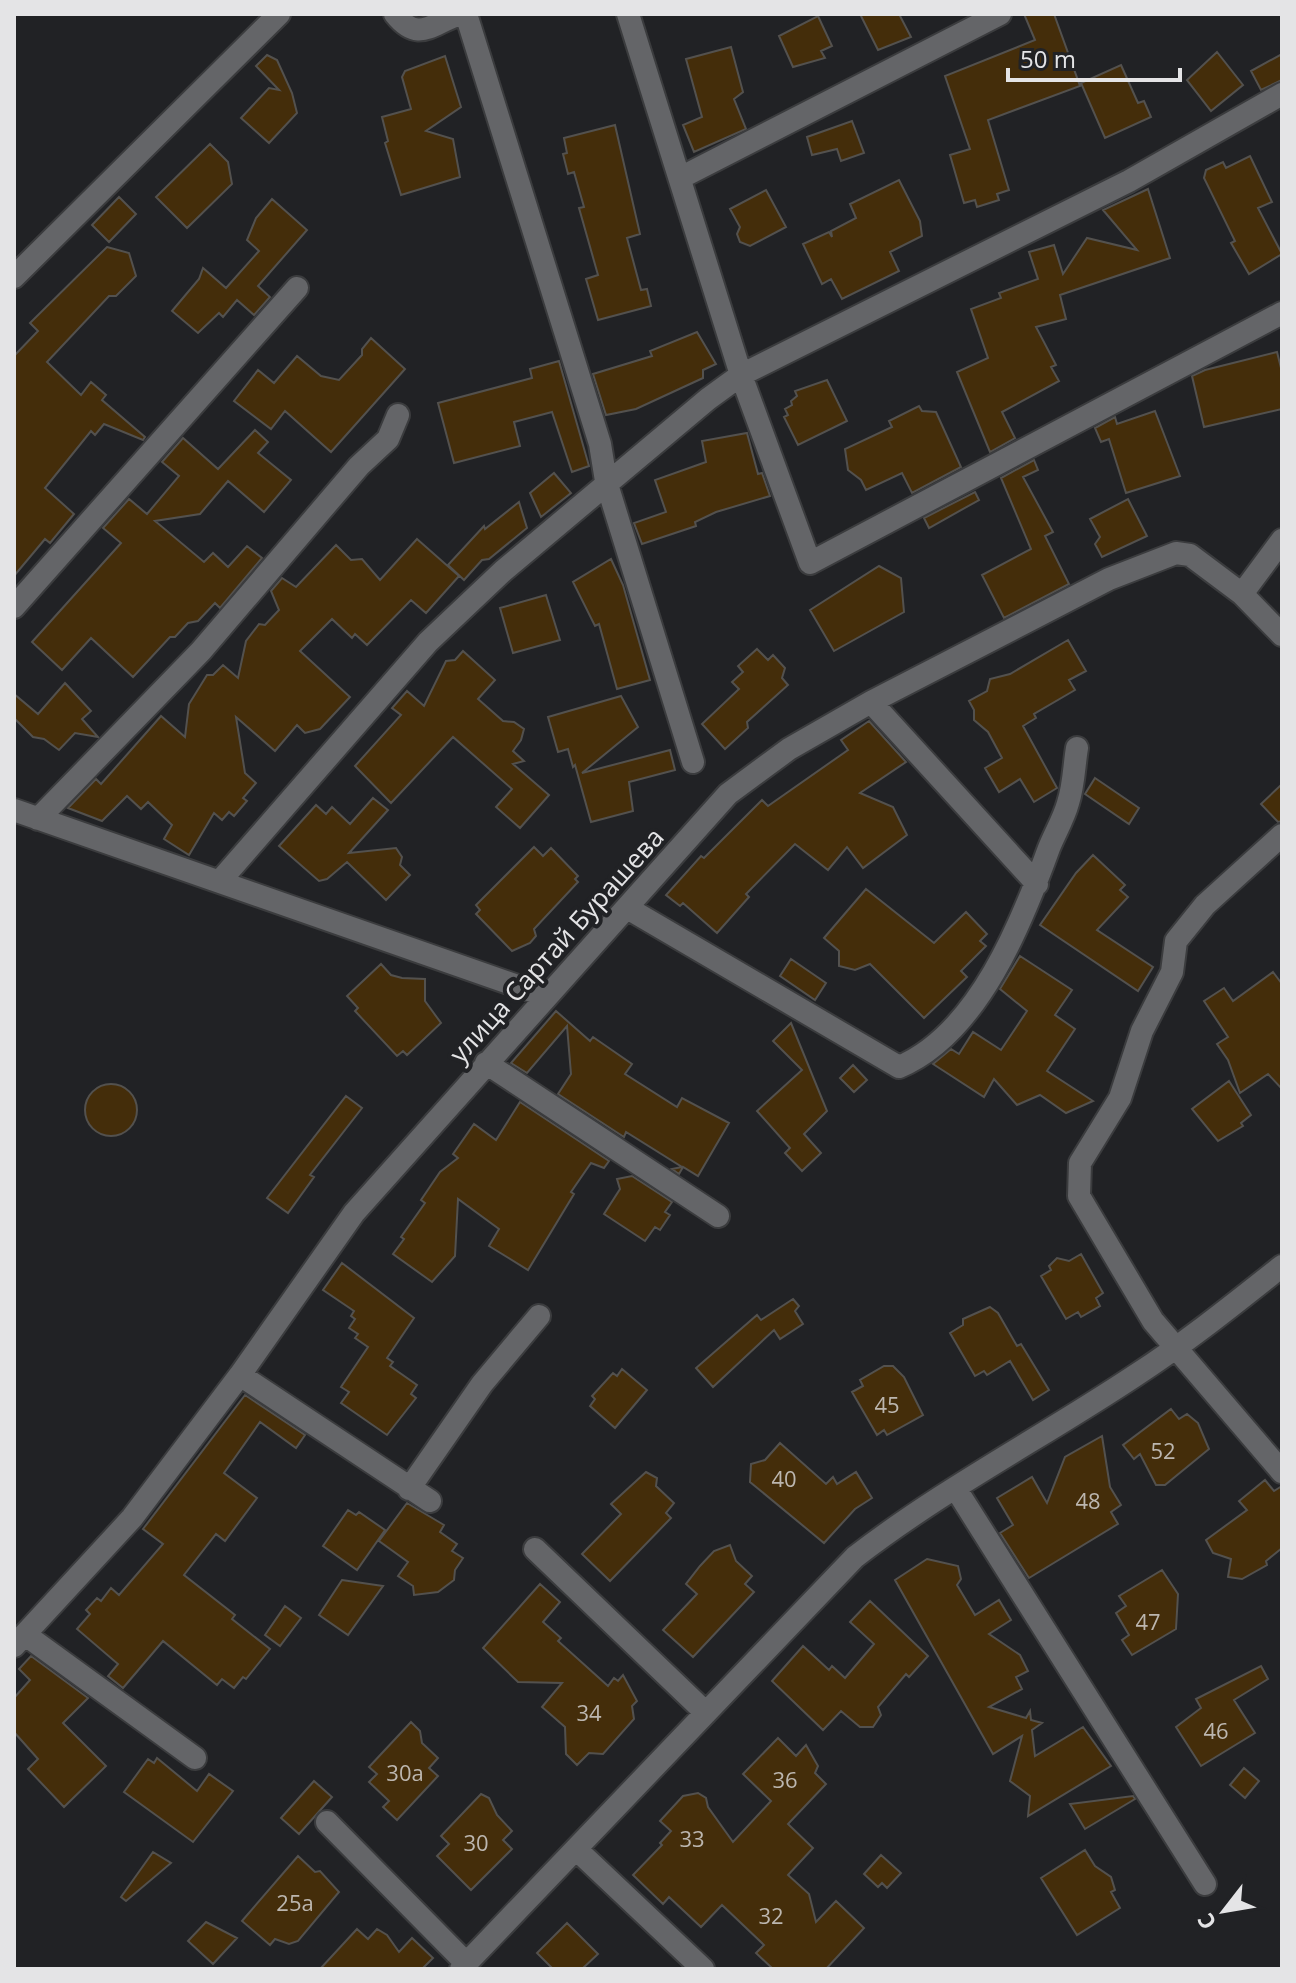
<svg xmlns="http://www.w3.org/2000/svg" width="1296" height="1983" viewBox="0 0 1296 1983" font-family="'Open Sans',sans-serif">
<rect width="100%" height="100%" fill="#212225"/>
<path fill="#442d0a" stroke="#53514e" stroke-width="2" d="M860 14H899L911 37 878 50Z
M1024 14H1054L1080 86 988 120 1009 190 997 194 999 200 977 207 975 200 964 203 950 155 970 149 945 76 1035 40Z
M818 16 832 46 821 51 825 58 793 67 779 36Z
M731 47 743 92 734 99 746 129 694 152 683 125 702 117 686 59Z
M1217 52 1243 85 1211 111 1187 80Z
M1282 54V80L1261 90 1251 71Z
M267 55 277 60 292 93 297 113 269 143 241 118 269 88 279 90 256 66Z
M445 56 461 107 426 131 453 139 460 177 401 195 385 143 388 141 382 117 411 109 402 77 405 71Z
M1121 65 1138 103 1144 101 1151 117 1105 138 1081 83Z
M852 121 864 153 841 161 837 149 812 155 807 137Z
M615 125 640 234 627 238 641 290 647 289 651 306 598 320 586 279 598 275 579 208 584 207 574 172 568 174 563 154 567 153 564 138Z
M210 144 228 162 232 184 187 228 156 197Z
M1250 156 1272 202 1258 208 1282 254 1249 274 1231 243 1235 241 1204 178 1206 170 1223 162 1226 168Z
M899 180 920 221 922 236 890 252 899 271 842 299 831 279 822 284 803 244 829 232 832 237 831 231 856 218 850 204Z
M1148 189 1170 258 1060 295 1066 319 1036 327 1056 365 1051 367 1059 381 1002 412 1015 438 990 452 957 372 988 358 971 309 1001 298 999 293 1038 279 1029 252 1054 245 1063 274 1087 238 1137 250 1103 210Z
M766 190 786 227 750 246 740 242 737 234 740 227 730 209Z
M119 197 136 214 109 242 92 225Z
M272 199 307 230 258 286 270 297 254 315 237 300 223 317 219 313 198 333 172 311 199 279 203 268 226 288 259 251 247 240 256 218Z
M107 247 129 253 136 276 116 296H109L47 362 81 395 91 382 106 395 102 400 145 437 143 440 104 424 95 435 91 431 45 488 74 514 50 543 45 539 14 576V356L38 331 30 323Z
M697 332 716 364 703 370V378L636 409 606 415 593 374 652 356 650 351Z
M371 338 405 369 331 452 285 411 271 429 234 401 258 370 274 383 297 356 321 376 339 380 362 355V349Z
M1277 352 1282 372V409L1204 427 1192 376 1205 370Z
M559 361 589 466 572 472 552 412 514 422 520 446 454 463 438 403 532 378 530 369Z
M827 380 847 421 798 445 784 417 788 415 785 409 792 405 791 401 797 396 795 391Z
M919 406 922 411 936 412 961 467 912 493 902 473 866 490 861 480 848 470 845 449 892 427 889 421Z
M1155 411 1180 476 1126 493 1109 439 1101 442 1095 428 1115 417 1117 424Z
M255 430 268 442 258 453 291 480 264 512 228 481 200 514 155 521 204 562 213 553 228 567 247 546 262 558 220 608 215 603 198 621 188 623 175 637H170L133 677 91 638 62 670 32 642 121 543 103 528 129 499 147 514 179 476 162 462 183 438 218 469Z
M747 433 758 474 762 473 770 496 716 512 695 522 696 526 642 544 634 523 666 512 655 480 706 462 702 441Z
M1034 460 1038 470 1023 477 1053 532 1045 536 1069 584 1004 618 982 575 1031 549 1001 478Z
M554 473 571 493 541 517 530 493Z
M975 492 979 500 929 528 924 518Z
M1128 499 1147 536 1102 557 1095 544 1100 537 1090 519Z
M519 502 527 528 489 559 482 560 464 580 448 565 484 526 485 529Z
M417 539 459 576 426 613 411 600 367 645 355 634 352 638 332 619 300 651 350 697 320 729 305 733 297 725 275 751 236 717 245 773 256 783 243 798 247 801 234 816 229 812 222 820 214 813 189 855 164 839 172 825 148 802 141 809 127 796 102 821 68 808 96 779 101 784 161 716 185 737 189 704 207 675H213L223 665 238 678 246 641 259 624 265 625 279 610 271 591 282 578 296 587 336 545 351 560 362 559 380 580Z
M611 559 623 585 650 680 617 689 599 624 595 626 573 582Z
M879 566 901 578 904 612 834 651 810 610Z
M546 595 560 640 513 653 500 608Z
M1068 640 1086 671 1069 680 1075 690 1034 714 1036 718 1023 726 1057 788 1034 802 1020 779 999 792 985 768 1002 758 988 732 974 720V710L969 701 987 691 990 679 1010 674Z
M757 649 768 660 773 655 785 668 782 678 788 685 747 722 748 728 725 749 702 724 739 689 732 682 743 672 738 666Z
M463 651 495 680 478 699 503 721 514 722 524 729 521 740 513 751 524 761 513 764 549 795 520 828 496 807 512 789 453 737 391 803 355 766 401 715 392 708 407 691 424 706 446 661 455 660Z
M65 683 91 711 82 719 98 737 75 733 59 750 44 739 33 737 14 718V694L38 714Z
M621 696 638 727 582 773 670 750 675 770 629 782 633 811 591 822 575 765 573 767 568 749 558 752 548 717Z
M869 721 906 762 860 793 893 807 907 835 863 868 847 847 828 870 795 844 746 894 749 897 717 933 683 903 680 906 666 895 701 856 704 858 762 800 768 806 848 750 841 740Z
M1095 778 1139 808 1129 824 1085 794Z
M1282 784V821L1278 822 1261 804Z
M373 798 388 810 349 853 396 848 402 857 400 865 410 875 386 900 347 862 327 879 319 881 279 846 316 805 326 814 332 807 350 824Z
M534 847 543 856 551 848 578 876 575 879 578 882 534 929 536 936 530 943 512 951 476 914 480 910 476 905Z
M1093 855 1125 885 1120 890 1128 897 1097 930 1153 967 1138 991 1040 925 1076 873Z
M866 889 934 943 966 912 987 934 980 941 986 946 961 971 967 977 924 1018 870 964 855 970 839 966V951L824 938Z
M1020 956 1072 990 1055 1015 1075 1029 1047 1071 1093 1101 1066 1113 1040 1095 1017 1105 994 1079 984 1097 933 1064 951 1049 959 1054 973 1032 1001 1050 1027 1011 1000 989Z
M791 959 826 983 815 1000 780 976Z
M381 964 391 975 402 978 425 979V1001L441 1023 407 1055 403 1051 397 1056 355 1011 358 1008 347 996Z
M1273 972 1282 984V1089L1268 1074 1240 1093 1228 1060 1217 1044 1228 1037 1204 1001 1224 988 1233 1001Z
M556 1011 590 1041 593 1037 632 1064 625 1074 677 1107 682 1098 729 1123 698 1176 683 1167 679 1174 672 1169 682 1167 626 1132 624 1137 558 1094 571 1074 567 1026 527 1073 511 1063Z
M791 1023 827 1111 804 1134 821 1153 802 1171 785 1153 790 1148 757 1111 802 1070 773 1041Z
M853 1065 867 1080 854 1092 840 1078Z
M1229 1081 1251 1115 1241 1123 1243 1126 1218 1141 1192 1109Z
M85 1110a26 26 0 1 1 52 0a26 26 0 1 1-52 0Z
M346 1096 362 1108 310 1175 314 1177 288 1213 267 1198Z
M520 1102 609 1161 604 1168 591 1163 571 1192 574 1194 528 1270 489 1246 499 1229 458 1199 455 1256 432 1282 393 1254 404 1239 401 1237 425 1203 421 1200 440 1172 458 1158 453 1154 474 1124 496 1140Z
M632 1176 672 1202 665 1212 670 1215 660 1230 655 1227 645 1241 604 1214 620 1189 617 1179Z
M1081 1254 1103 1293 1096 1298 1100 1306 1081 1317 1078 1312 1066 1319 1041 1276 1051 1270 1049 1266 1057 1258 1069 1261Z
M342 1263 414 1318 387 1358 393 1362 390 1366 417 1385 411 1394 416 1398 387 1435 341 1403 349 1392 341 1387 368 1347 355 1338 358 1334 349 1328 355 1319 351 1316 354 1311 323 1290Z
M793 1299 799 1306 795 1311 803 1324 780 1339 774 1330 713 1387 696 1368 757 1315 761 1320Z
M990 1307 998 1313 1017 1346 1021 1344 1049 1390 1033 1400 1010 1361 987 1375 984 1371 975 1376 950 1333 963 1325V1319Z
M884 1366H893L904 1377 923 1415 887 1435 884 1430 877 1435 852 1392 863 1386 860 1380Z
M622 1369 647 1390 615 1428 590 1406 595 1399 592 1396 613 1373 617 1376Z
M245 1395 305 1435 296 1448 260 1422 224 1473 257 1498 225 1541 216 1534 184 1575 235 1615 232 1619 270 1649 246 1679 243 1677 234 1688 222 1679 217 1685 163 1641 123 1688 108 1676 118 1664 77 1629 90 1614 86 1610 97 1598 101 1601 111 1588 119 1595 163 1544 143 1529Z
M1171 1409 1179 1419 1187 1414 1198 1423 1209 1449 1165 1485H1156L1140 1454 1134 1459 1123 1445Z
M1102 1436 1110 1487 1121 1505 1111 1512 1118 1524 1029 1578 1000 1533 1013 1525 997 1498 1032 1477 1047 1503 1065 1457Z
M780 1443 826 1484 833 1477 837 1484 856 1472 872 1498 855 1509 824 1543 750 1482 751 1464 765 1460Z
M646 1472 657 1478 656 1486 674 1503 666 1513 671 1518 610 1581 582 1554 621 1514 611 1504Z
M1265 1480 1274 1491 1282 1486V1548L1266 1561 1267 1565 1242 1579 1228 1577 1231 1559 1213 1553 1206 1540 1247 1510 1239 1501Z
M407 1503 444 1525 440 1532 457 1544 452 1551 463 1558 455 1570 454 1580 438 1592 414 1595 413 1586 398 1576 408 1562 379 1541Z
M348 1510 356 1515 359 1512 385 1530 357 1570 323 1546Z
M730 1545 736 1561 752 1576 745 1584 754 1592 693 1657 663 1630 697 1594 686 1584 700 1566 714 1551Z
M927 1559 958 1566 961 1579 957 1585 975 1615 999 1600 1011 1620 989 1634 1020 1655 1028 1671 1016 1677 1022 1689 989 1707 1026 1718 1030 1711 1031 1720 1042 1723 1032 1730 1035 1756 1083 1727 1111 1766 1028 1816 1030 1796 1010 1781 1022 1736 993 1754 895 1580Z
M1162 1570 1178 1594 1176 1629 1132 1655 1122 1640 1129 1635 1116 1613 1126 1606 1119 1596Z
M342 1580 383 1586 348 1635 319 1615Z
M540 1584 560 1602 543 1622 561 1638 558 1641 608 1686 614 1678 618 1681 623 1675 637 1701 632 1706 634 1719 603 1754 589 1753 577 1765 566 1754 565 1727 542 1707 562 1683 518 1682 483 1648Z
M870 1601 928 1656 909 1677 906 1674 878 1707 881 1715 873 1727H860L841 1711 823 1730 772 1681 803 1646 829 1670 832 1666 845 1678 874 1644 850 1622Z
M285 1606 301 1618 280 1646 265 1635Z
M31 1656 88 1698 63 1723 106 1766 64 1807 28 1769 38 1759 14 1732V1698L30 1680 19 1669Z
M1261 1666 1268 1679 1234 1700 1255 1733 1201 1766 1176 1727 1201 1708 1196 1699Z
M411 1722 420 1731 422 1743 438 1758 429 1768 438 1776 397 1820 383 1807 389 1801 369 1782 377 1774 369 1767Z
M778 1738 796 1756 806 1745 818 1766 815 1773 826 1784 788 1824 813 1848 788 1875 809 1894 816 1922 836 1901 864 1928 826 1969H773L756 1953 764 1945 722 1905 701 1927 669 1897 663 1904 633 1875 662 1845 660 1843 671 1831 660 1821 683 1796 698 1793 706 1798 708 1807 733 1842 771 1801 743 1774Z
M157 1758 197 1791 209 1774 233 1791 193 1842 124 1792 148 1759 154 1763Z
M1244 1768 1259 1781 1245 1798 1230 1785Z
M314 1781 332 1797 299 1834 281 1818Z
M481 1794 489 1798 497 1815 512 1831 503 1840 512 1849 471 1890 437 1856 449 1844 441 1836Z
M1133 1796 1135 1799 1085 1829 1070 1804Z
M1085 1850 1095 1866 1111 1877 1115 1890 1111 1892 1120 1908 1077 1935 1041 1878Z
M153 1852 171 1863 126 1901 121 1897Z
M881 1855 901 1873 887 1888 882 1883 878 1887 864 1874Z
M298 1856 315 1872 320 1871 339 1892 298 1941 289 1944 275 1939 270 1945 242 1921Z
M206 1922 237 1938 213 1964 188 1941Z
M567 1923 598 1954 582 1969H553L537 1953Z
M357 1929 368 1939 377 1929 387 1935 399 1952 412 1938 433 1958 422 1969H320Z"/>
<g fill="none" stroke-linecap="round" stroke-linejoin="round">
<defs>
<path id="minor" d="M395 14C419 44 431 23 461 14
M466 14 600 444 606 481 693 762
M628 14 741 375 810 563 1282 313
M680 178 1000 14
M14 277 279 14
M1242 594 1282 635
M14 607 297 288
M871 702 1037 884
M14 810 546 996
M38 819 201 651 359 466 388 439 398 415
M1282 835 1205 905 1176 941 1172 972 1142 1031 1120 1098 1080 1163 1079 1196 1153 1321 1282 1472
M220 881 428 642 503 571 708 399 741 375 1129 181 1282 94
M629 909 899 1067C978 1034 1022 922 1049 848 1055 833 1064 818 1068 803 1074 785 1074 765 1077 748
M486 1063 718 1216
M240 1375 430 1501
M409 1489 482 1384 539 1316
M956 1489 1205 1884
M535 1549 706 1713
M27 1636 195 1758
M14 1646 132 1518 240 1375 354 1213 728 794 789 749 871 702 1109 579 1176 553 1190 555 1242 594 1282 540
M327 1822 466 1963
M576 1849 703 1969
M461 1969 855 1557C943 1489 1043 1437 1136 1375 1187 1342 1234 1304 1282 1266"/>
</defs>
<use href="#minor" stroke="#3b3c3e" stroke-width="26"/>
<use href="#minor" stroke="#646568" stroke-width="22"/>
</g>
<g text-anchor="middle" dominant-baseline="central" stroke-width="8" stroke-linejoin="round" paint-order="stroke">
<g font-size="22" fill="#bcb6af">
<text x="887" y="1404">45</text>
<text x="1163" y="1450">52</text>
<text x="784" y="1478">40</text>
<text x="1088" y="1500">48</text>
<text x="1148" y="1621">47</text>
<text x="589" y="1712">34</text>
<text x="1216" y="1730">46</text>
<text x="405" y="1772">30а</text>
<text x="785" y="1779">36</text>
<text x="692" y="1838">33</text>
<text x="476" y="1842">30</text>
<text x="295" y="1902">25а</text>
<text x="771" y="1915">32</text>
</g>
<g font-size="26" fill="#e4e4e6" stroke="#212225">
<text transform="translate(556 945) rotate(-48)">улица Сартай Бурашева</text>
</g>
</g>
<rect width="1296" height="1983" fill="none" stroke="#e4e4e6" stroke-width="32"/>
<g transform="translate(1224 1911) rotate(239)" stroke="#212225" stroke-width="6" paint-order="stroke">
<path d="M0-6L14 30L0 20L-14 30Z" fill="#e4e4e6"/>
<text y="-12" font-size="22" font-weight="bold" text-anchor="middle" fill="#e4e4e6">С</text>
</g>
<path d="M1008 68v12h172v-12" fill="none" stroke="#e4e4e6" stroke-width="4"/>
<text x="1020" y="68" font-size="24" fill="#e4e4e6" stroke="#212225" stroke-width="6" paint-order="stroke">50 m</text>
</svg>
